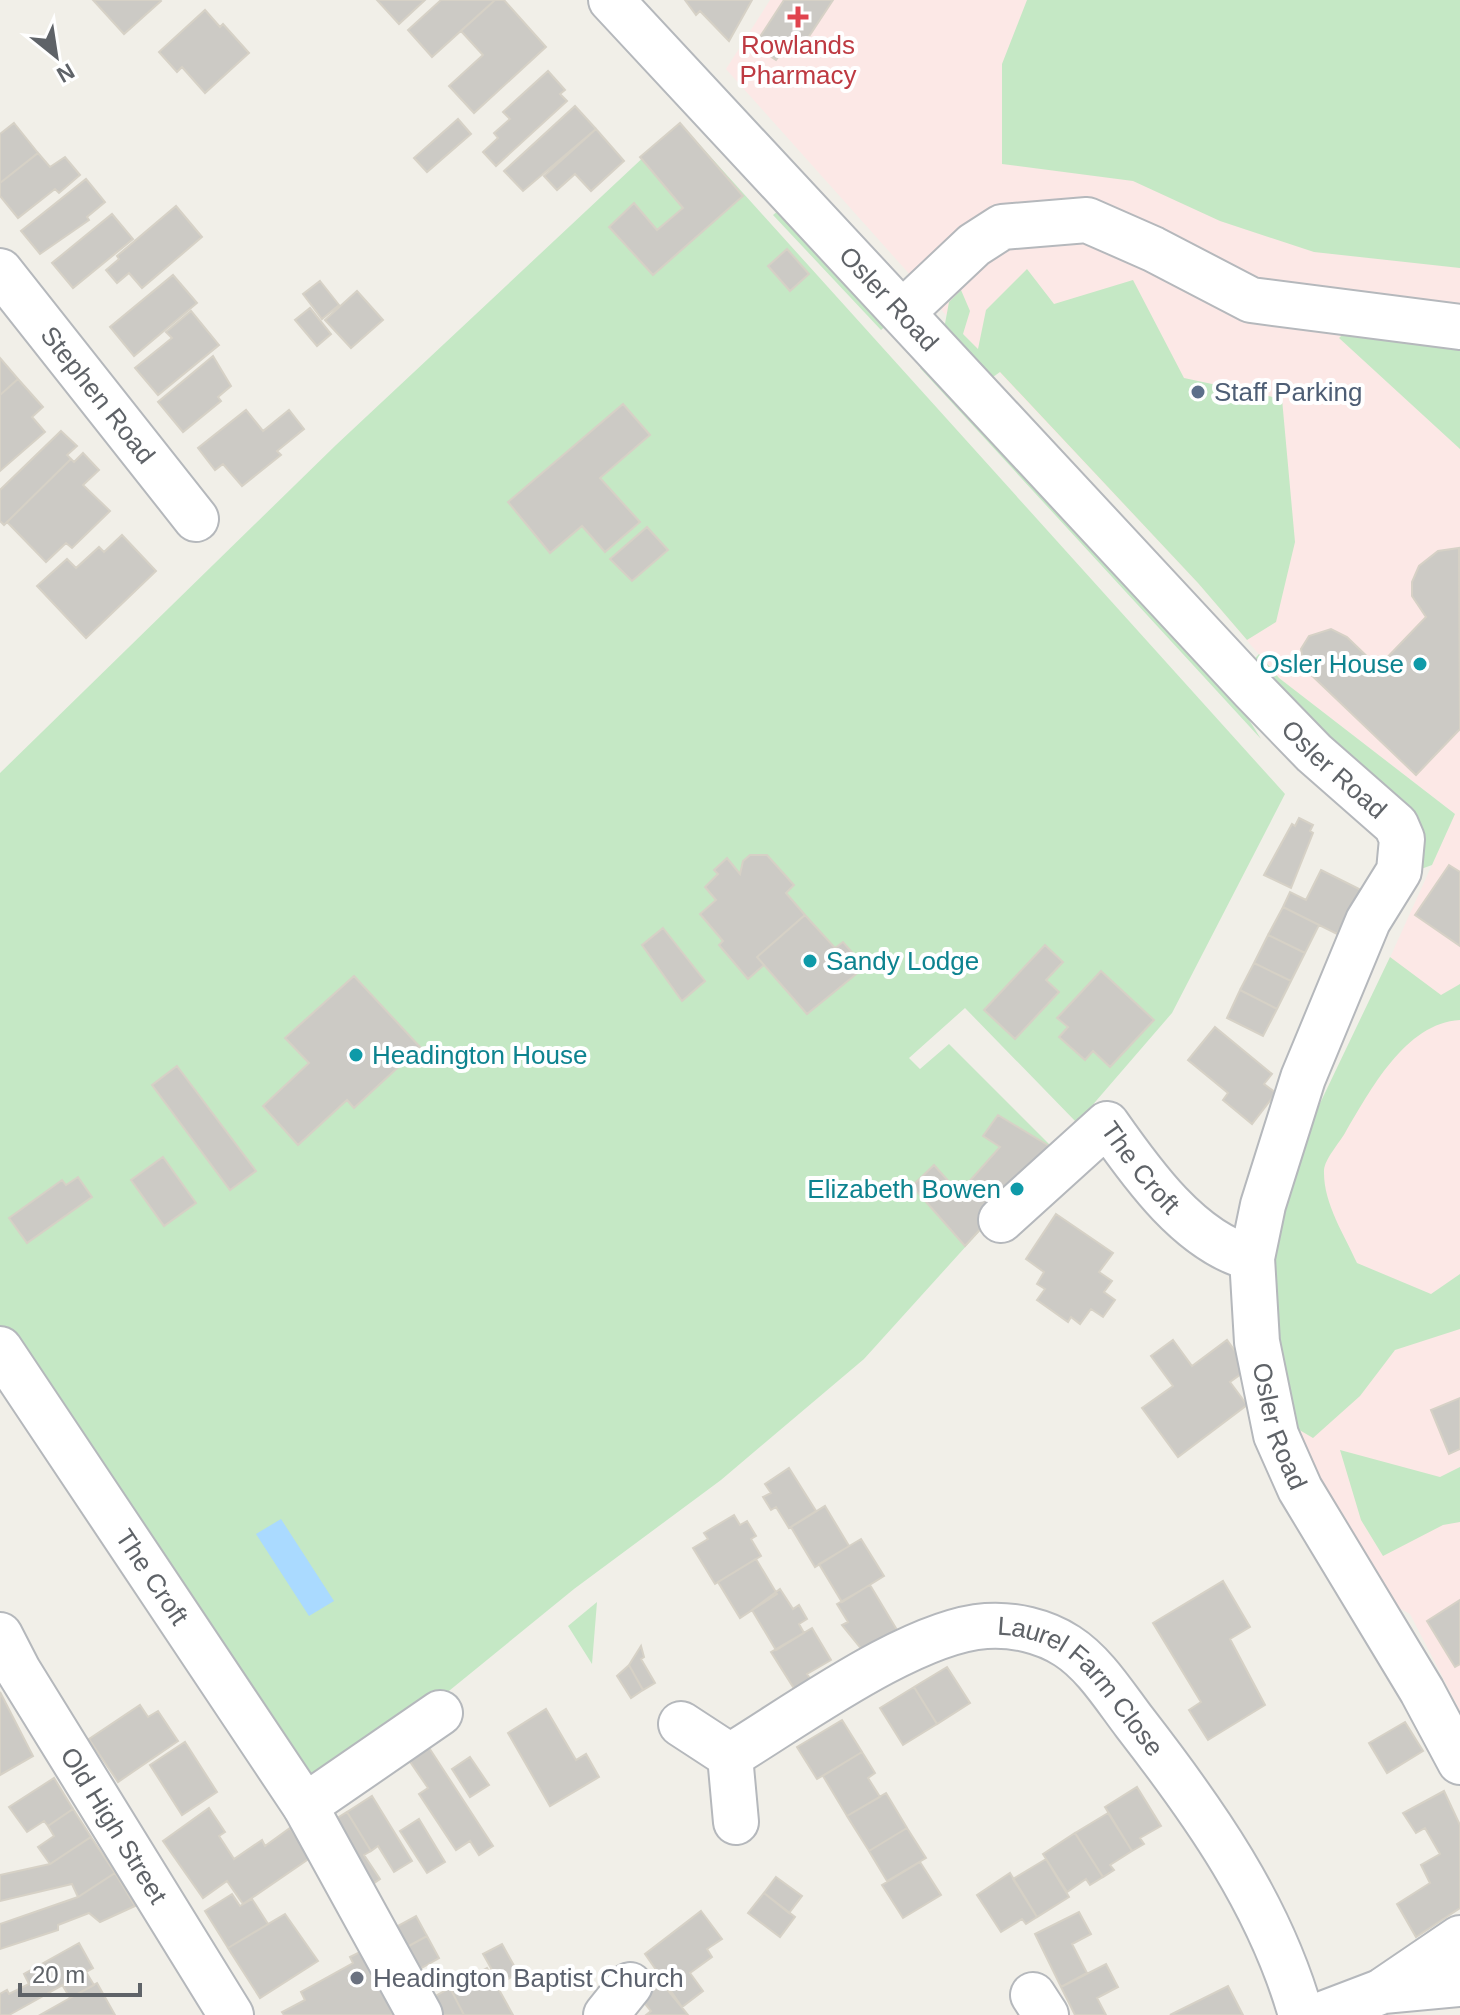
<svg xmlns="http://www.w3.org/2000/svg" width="1460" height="2015" viewBox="0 0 1460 2015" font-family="Arial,sans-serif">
<rect width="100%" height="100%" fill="#f1efe8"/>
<path fill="#fce8e6" d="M770 0H1460V1711L1410 1614 1384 1600 1313 1484 1291 1425 1279 1189 1335 1079 1455 814 1279 678 1198 583 963 334 726 69Z"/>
<path fill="#c5e8c5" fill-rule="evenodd" d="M1027 0H1460V268L1314 252 1220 221 1133 181 1002 164V64Z
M680 123 1285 794 1172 1013 1077 1123 965 1008 909 1058 920 1069 949 1044 1054 1149 864 1359 721 1480 574 1589 412 1721 309 1783 0 1329V773L336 445ZM805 915 835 948 843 942 865 967 807 1014 757 958Z
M779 210 887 325 881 330 773 215Z
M1027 269 1054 304 1133 280 1184 378 1282 399 1295 542 1276 622 1247 640 1198 583 1000 372 986 382 944 329 949 302 961 290 970 311 963 334 978 349 986 310Z
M1344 333 1460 343V449L1339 338Z
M925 364 1236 699 1261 739 920 368Z
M1259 654 1279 678 1455 814 1432 865 1421 869 1248 666Z
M1390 957 1441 995 1460 984V1020C1405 1023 1370 1091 1345 1133 1339 1143 1325 1159 1324 1170 1323 1203 1344 1234 1357 1263L1431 1294 1460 1274V1329L1395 1350 1360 1396 1313 1438 1291 1425 1278 1351 1272 1277 1279 1189Z
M1340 1450 1440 1477 1460 1467V1522L1443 1525 1383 1556 1361 1520Z
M597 1602 592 1664 568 1626Z"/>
<path fill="#aadaff" d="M281 1519 334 1601 309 1616 256 1534Z"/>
<path fill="#cccac5" stroke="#d6d1c6" stroke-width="2" d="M93 0H160L161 1 124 34Z
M377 0H425L399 24Z
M441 0H495L432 57 408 30Z
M495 0H504L546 47 474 113 449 86 483 55 461 31Z
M685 0H752L729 41 700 11 696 15Z
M784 0H833L796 56 785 48 776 60 754 46Z
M205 10 220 27 223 24 249 53 205 93 182 67 177 72 159 52Z
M548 71 565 90 560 94 567 101 496 166 483 152 498 138 494 133 510 119 503 112Z
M575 106 596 129 523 191 504 171Z
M458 119 471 134 427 172 414 158Z
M14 123 38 153 0 183V134Z
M680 123 743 196 653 275 609 227 634 203 657 230 683 208 640 157Z
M596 129 624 161 591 191 575 174 557 190 544 176Z
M38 153 50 167 65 157 80 175 59 193 55 189 18 218 0 196V183Z
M86 179 105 202 87 217 89 220 40 254 21 231Z
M176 206 202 237 142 288 129 273 117 283 106 270 119 259 117 256Z
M112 214 133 239 73 288 52 263Z
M787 249 809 274 790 291 768 266Z
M173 275 197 303 134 356 110 327Z
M320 281 339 305 322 319 303 294Z
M357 291 383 320 351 348 325 320Z
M310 308 331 334 317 346 295 320Z
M191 311 219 345 158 395 135 368 172 338 166 332Z
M213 356 231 386 218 397 221 401 183 432 158 402Z
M0 358 18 379 0 395Z
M18 379 43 407 32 417 45 432 0 471V395Z
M623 404 650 435 600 478 640 522 605 552 582 526 550 553 508 502Z
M246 410 263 431 289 410 304 429 277 451 281 455 242 486 223 464 215 470 198 448Z
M61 431 77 446 67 455 71 459 4 525 0 521V490Z
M83 453 99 470 83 485 110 511 72 548 66 543 46 562 7 522 71 459 74 462Z
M647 527 668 550 632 581 610 559Z
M122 535 156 571 86 638 37 586 67 559 76 568 99 547 104 552Z
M1459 548 1460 729 1416 775 1305 669 1301 649 1309 636 1331 629 1347 637 1378 667 1426 617 1412 596V582L1419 566 1438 551Z
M1299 818 1313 825 1310 831 1313 833 1291 888 1264 875 1292 824 1295 826Z
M750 855H767L794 885 786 893 805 915 757 957 764 965 748 979 719 945 723 941 700 914 716 900 705 887 718 874 714 870 727 858 740 874 743 861Z
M1449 865 1460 872V946L1415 915Z
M1321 870 1361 890 1337 934 1283 907 1290 892 1306 900Z
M1283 907 1319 925 1305 953 1268 935Z
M805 915 835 948 843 942 865 967 807 1014 757 957Z
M663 928 705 981 682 1001 642 945Z
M1268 935 1305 953 1291 981 1254 963Z
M1045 945 1063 962 1046 980 1059 992 1015 1039 984 1010Z
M1254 963 1291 981 1277 1009 1240 990Z
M1101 971 1154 1020 1110 1067 1093 1051 1085 1060 1059 1037 1068 1027 1057 1018Z
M354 976 420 1047 354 1108 347 1100 298 1145 263 1106 309 1063 285 1038Z
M1240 990 1277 1009 1263 1036 1227 1018Z
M1215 1027 1272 1074 1264 1084 1276 1093 1252 1124 1223 1100 1228 1093 1188 1060Z
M177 1066 256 1171 230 1190 152 1085Z
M998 1115 1054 1149 965 1246 912 1186 934 1165 959 1193 1000 1147 983 1136Z
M163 1157 196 1203 164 1226 131 1180Z
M78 1177 92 1197 27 1243 9 1218 62 1180 66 1185Z
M1056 1214 1113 1253 1099 1272 1112 1281 1104 1292 1115 1300 1103 1317 1091 1309 1080 1324 1071 1317 1068 1322 1037 1300 1045 1289 1037 1284 1044 1272 1026 1259Z
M1173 1340 1192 1366 1227 1340 1248 1369 1230 1382 1247 1405 1178 1457 1142 1408 1173 1386 1151 1356Z
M1460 1398V1449L1449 1454 1431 1410Z
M789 1468 816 1511 789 1528 776 1507 771 1510 763 1497 771 1493 765 1484Z
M825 1506 849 1546 815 1567 791 1527Z
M734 1515 740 1525 747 1521 756 1536 751 1539 761 1556 715 1584 693 1548 708 1539 704 1533Z
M861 1539 884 1576 842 1602 819 1564Z
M756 1559 777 1594 740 1618 718 1582Z
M1223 1581 1250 1627 1230 1639 1265 1705 1208 1740 1189 1710 1201 1702 1153 1623Z
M870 1585 897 1630 863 1651 842 1625 848 1622 837 1604Z
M780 1589 793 1609 799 1605 807 1619 799 1624 804 1633 776 1650 752 1610Z
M1460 1600V1664L1455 1667 1427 1621Z
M812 1628 831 1660 807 1674 811 1680 795 1690 771 1652Z
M641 1646 644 1657 641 1659 655 1683 643 1690 629 1665Z
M629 1665 643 1690 631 1698 617 1676Z
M947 1667 970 1703 937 1724 914 1687Z
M914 1687 937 1724 903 1745 880 1708Z
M0 1692 33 1756 0 1775Z
M140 1705 148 1717 158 1711 178 1741 118 1782 89 1739Z
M546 1709 576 1760 586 1754 599 1777 550 1806 508 1733Z
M842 1720 862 1752 817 1779 797 1747Z
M1405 1722 1423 1751 1387 1773 1369 1743Z
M422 1737 493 1846 479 1855 470 1841 456 1850 419 1794 428 1788 402 1750Z
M185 1742 217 1792 182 1815 150 1765Z
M862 1752 875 1773 868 1778 880 1797 847 1816 823 1776Z
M470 1757 489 1785 470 1797 452 1769Z
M54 1778 73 1809 48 1826 44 1821 27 1832 9 1807Z
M1137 1787 1161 1826 1140 1838 1144 1844 1132 1851 1105 1807Z
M1444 1791 1460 1825V1908L1416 1937 1397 1904 1430 1883 1421 1865 1440 1854 1425 1828 1416 1833 1403 1813Z
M886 1793 907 1828 869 1851 847 1816Z
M372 1796 412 1861 394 1872 378 1846 371 1851 347 1812Z
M209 1808 225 1832 219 1836 234 1859 262 1840 265 1846 290 1828 310 1858 243 1904 227 1881 203 1898 163 1841Z
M73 1809 91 1837 50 1864 38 1847 54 1836 48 1826Z
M347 1812 371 1851 364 1855 380 1879 363 1891 323 1827Z
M1108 1813 1132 1851 1110 1865 1114 1870 1103 1877 1075 1833Z
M419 1819 445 1862 427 1873 400 1831Z
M907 1828 926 1858 887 1881 869 1851Z
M1075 1833 1103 1877 1090 1885 1086 1879 1067 1892 1043 1854Z
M91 1837 115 1873 78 1897 72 1884 0 1901V1875L50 1864Z
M1046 1859 1069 1897 1037 1917 1013 1879Z
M920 1862 941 1895 903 1918 882 1885Z
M115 1873 135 1906 100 1922 89 1913 58 1925V1930L0 1949V1924L78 1897Z
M1010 1873 1037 1917 1026 1924 1022 1919 1001 1932 977 1895Z
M776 1877 802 1896 789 1913 764 1893Z
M764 1893 795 1917 780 1937 748 1913Z
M232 1894 240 1906 252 1899 268 1924 228 1948 205 1911Z
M701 1911 722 1939 707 1949 712 1957 690 1973 703 1991 682 2007 645 1954Z
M1079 1912 1091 1934 1072 1944 1087 1973 1061 1987 1035 1934Z
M285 1914 318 1961 260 1998 228 1948Z
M416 1916 427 1936 398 1952 387 1932Z
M427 1936 439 1958 411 1974 398 1952Z
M79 1943 93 1968 9 2015H0V1994L7 1990 9 1994 29 1984 24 1974Z
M502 1944 518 1973 500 1984 483 1954Z
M370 1947 407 2015H284L282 2012 305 2000 301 1992 353 1963 350 1957Z
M1106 1964 1118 1987 1097 1998 1106 2015H1075L1061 1987Z
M487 1968 513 2015H464L450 1988Z
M86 1972 94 1985 70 1998 63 1986Z
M97 1983 115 2015H40L70 1998Z
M662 1983 688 2015H646L651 2011 641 1999Z
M1228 1986 1243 2015H1170Z
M450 1988 464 2015H432L425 2002Z"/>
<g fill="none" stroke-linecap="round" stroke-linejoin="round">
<defs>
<g id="minor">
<path id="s1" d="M611 0 1253 690 1314 753 1396 825 1402 839 1399 871 1368 921 1303 1078 1263 1205 1252 1258 1257 1342 1276 1435 1300 1489 1422 1691 1460 1762"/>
<path id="s2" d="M0 271 196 519"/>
<path d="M903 312 974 245 1002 227 1087 220 1153 249 1251 300 1460 327"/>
<path id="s3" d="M1001 1220 1107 1124C1142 1174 1191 1243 1252 1258"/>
<path id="s4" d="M0 1349 305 1806 420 2015"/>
<path id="s5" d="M0 1635 18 1670 231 2015"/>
<path d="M681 1724 730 1756"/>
<path id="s6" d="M730 1756C796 1716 912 1631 986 1626 1013 1624 1044 1631 1067 1646 1095 1664 1115 1697 1135 1723 1204 1812 1270 1905 1301 2015"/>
<path d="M730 1756 736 1822"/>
<path d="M305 1806 440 1713"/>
<path d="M1385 1989 1460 1938"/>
<path d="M1033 1995 1046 2015"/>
<path d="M606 2015 630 1985"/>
<path d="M1320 2015 1383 1991 1460 1984"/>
</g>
</defs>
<use href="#minor" stroke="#b5b8bc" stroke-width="48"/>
<use href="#minor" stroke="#fff" stroke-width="44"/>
</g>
<path fill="#e0444e" stroke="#fff" stroke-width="3" d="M794 5h8v8h8v8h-8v8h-8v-8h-8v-8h8z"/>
<circle fill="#5c6f8a" stroke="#fff" stroke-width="3" cx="1198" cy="392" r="8"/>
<g fill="#0f9aa8" stroke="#fff" stroke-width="3">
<circle cx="1420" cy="664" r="8"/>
<circle cx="810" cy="961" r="8"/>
<circle cx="356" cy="1055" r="8"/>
<circle cx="1017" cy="1189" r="8"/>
</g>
<circle fill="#6b7280" stroke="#fff" stroke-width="3" cx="357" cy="1978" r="8"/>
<g text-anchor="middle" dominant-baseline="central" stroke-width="8" stroke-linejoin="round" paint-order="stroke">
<g font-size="26" fill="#be3a42" stroke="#fff">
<text x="798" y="45">Rowlands<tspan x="798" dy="30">Pharmacy</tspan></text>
</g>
<g font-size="26" fill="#5f6368" stroke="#fff">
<text stroke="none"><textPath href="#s1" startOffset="408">Osler Road</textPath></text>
<text stroke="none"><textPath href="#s2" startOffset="158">Stephen Road</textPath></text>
<text stroke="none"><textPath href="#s1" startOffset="1056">Osler Road</textPath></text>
<text stroke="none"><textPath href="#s3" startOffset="198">The Croft</textPath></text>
<text stroke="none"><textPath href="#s1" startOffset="1774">Osler Road</textPath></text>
<text stroke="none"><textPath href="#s4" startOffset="274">The Croft</textPath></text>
<text stroke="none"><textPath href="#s6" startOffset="408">Laurel Farm Close</textPath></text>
<text stroke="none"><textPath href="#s5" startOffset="222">Old High Street</textPath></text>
</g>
<g font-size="26" fill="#4e5e75" stroke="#fff" text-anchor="start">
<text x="1214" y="392">Staff Parking</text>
</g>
<g font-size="26" fill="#0d838f" stroke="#fff" text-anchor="end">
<text x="1404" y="664">Osler House</text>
<text x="826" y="961" text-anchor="start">Sandy Lodge</text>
<text x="372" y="1055" text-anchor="start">Headington House</text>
<text x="1001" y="1189">Elizabeth Bowen</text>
</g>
<g font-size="26" fill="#5b616d" stroke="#fff" text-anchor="start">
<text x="373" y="1978">Headington Baptist Church</text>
</g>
</g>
<g transform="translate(56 56) rotate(150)" stroke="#ffffff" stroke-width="6" paint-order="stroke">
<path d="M0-6L14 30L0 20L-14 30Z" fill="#5f6368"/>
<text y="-12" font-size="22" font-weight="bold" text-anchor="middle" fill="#5f6368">N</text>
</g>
<path d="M20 1983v12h120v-12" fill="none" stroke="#5f6368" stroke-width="4"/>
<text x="32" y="1983" font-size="24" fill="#5f6368" stroke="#ffffff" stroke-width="6" paint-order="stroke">20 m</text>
</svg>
